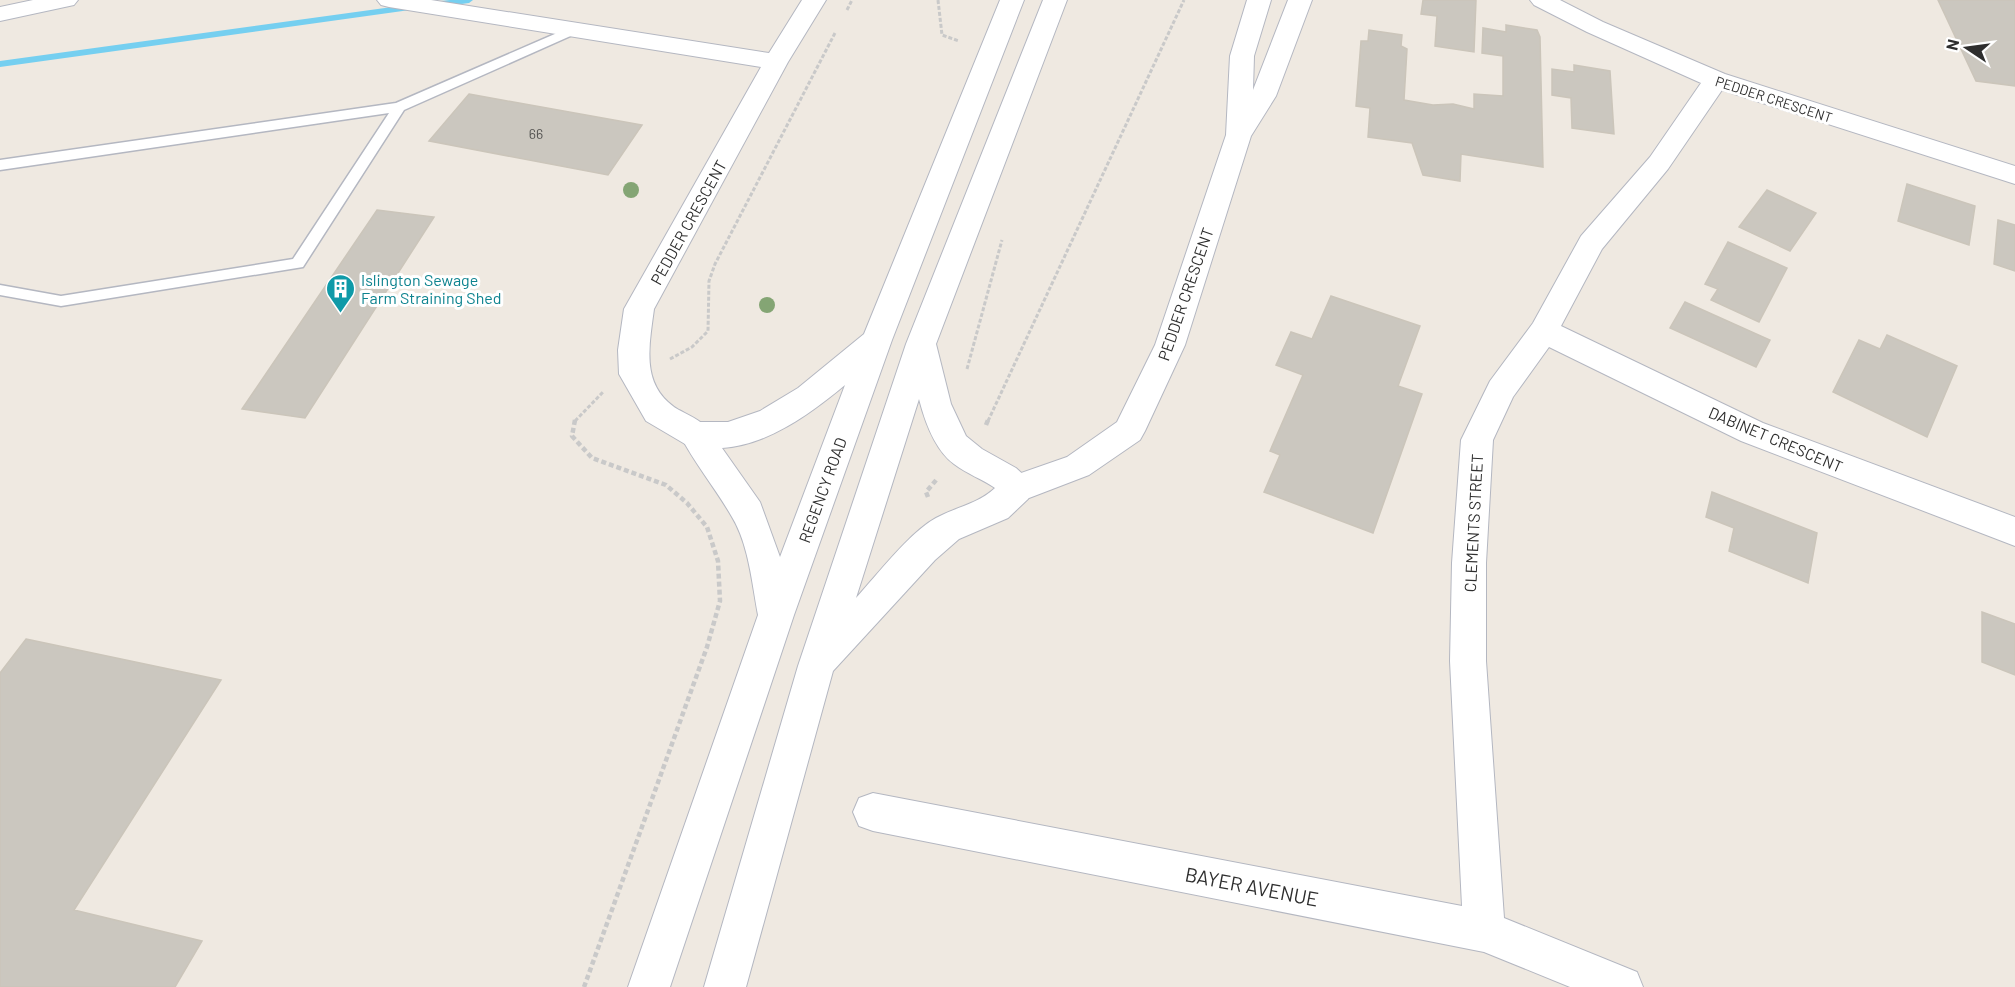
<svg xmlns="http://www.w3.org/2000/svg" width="2015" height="987" viewBox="0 0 2015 987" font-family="Barlow,sans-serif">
<rect width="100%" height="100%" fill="#efe9e1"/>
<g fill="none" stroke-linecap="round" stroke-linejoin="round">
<path fill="#75cff0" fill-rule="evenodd" d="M450 0H473L469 3 431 8 427 5 431 2Z
M414 4 418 7 417 9 0 67V61Z"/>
</g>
<path fill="#cbc7bf" stroke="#cbc5ba" stroke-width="1.5" d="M1423 0H1476L1474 52 1435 46 1437 16 1421 14Z
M1938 0H2015V86L1976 81Z
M1506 25 1537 30 1540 37 1543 167 1461 154 1460 181 1423 175 1412 143 1368 137 1370 108 1356 106 1361 41H1368L1369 30 1402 35 1401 46 1407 49 1404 100 1433 105 1453 104 1474 109V94L1503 96V56L1482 53 1483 28 1506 32Z
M1574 65 1610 71 1614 134 1572 128 1571 98 1552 95V69L1574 72Z
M469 94 502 100 642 125 608 175 429 141Z
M1907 184 1975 206 1969 245 1898 221Z
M1767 190 1816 213 1790 251 1739 227Z
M377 210 434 217 305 418 242 409Z
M1998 220 2015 225V271L1994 264Z
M1728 242 1787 268 1759 322 1711 300 1718 289 1705 284Z
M1331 296 1420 326 1398 386 1422 394 1373 533 1264 492 1280 455 1270 451 1303 375 1276 365 1291 332 1312 339Z
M1685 302 1770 340 1756 367 1670 328Z
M1887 335 1957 366 1927 437 1833 392 1859 340 1880 349Z
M1712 492 1817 533 1808 583 1729 551 1734 528 1706 517Z
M1982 612 2015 624V675L1982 662Z
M26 639 221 680 74 910 202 941 175 987H0V673Z"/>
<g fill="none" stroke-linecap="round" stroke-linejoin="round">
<defs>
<path id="lane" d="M571 27 575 28V34L404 110 303 267 61 306 0 295V285L61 296 293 259 389 113 0 170V160L396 103Z"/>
<path id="street" d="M33 0H78L74 5 0 21V7Z
M377 0H431L769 53 802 0H826L788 62 654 309C649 347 640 387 679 410 692 417 705 422 712 435L707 444 696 448 685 444 646 421 619 374 618 350 624 309 761 67 389 7 381 5Z
M1247 0H1271L1254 56 1253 90 1288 0H1312L1276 96 1251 136 1185 345 1145 431 1140 440 1089 475 1016 503 1004 499 1000 489 1004 479 1067 457 1117 422 1155 345 1226 135 1230 56Z
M1530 0H1560L1603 22 1725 74 2015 166V184L1722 90 1668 169 1602 249 1561 326 1763 423 2015 517V546L1741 441 1549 347 1513 397 1493 440 1486 563V661L1504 918 1637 972 1643 987H1570L1484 952 873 831 859 826 853 812 859 798 873 793 1462 906 1450 661 1452 563 1461 440 1490 381 1533 323 1581 236 1650 157 1701 83 1587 32 1534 5Z"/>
<path id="secondary" d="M1000 0H1024L892 340 794 615 670 987H628L758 615C752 584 749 545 732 517 716 489 695 464 680 435L685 426 696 422H728L760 411 798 388 864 334ZM845 385 780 557 760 502 722 448C768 445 810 414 845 385Z
M1043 0H1067L936 344 951 404 966 436 982 449 1016 468 1028 479 1032 489 1028 499 1008 518 959 539 935 560 833 671 746 987H704L798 666 906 344ZM919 399C925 422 935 450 954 464 967 474 982 479 995 488 978 504 956 507 936 518 909 533 877 575 856 598Z"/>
</defs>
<use href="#lane" stroke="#b4b7c1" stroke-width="3"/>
<use href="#street" stroke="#b4b7c1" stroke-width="2"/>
<use href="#secondary" stroke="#b4b7c1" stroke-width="2"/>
<path stroke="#c9c9c9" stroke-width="3" stroke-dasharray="4 2" stroke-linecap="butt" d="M938 0 942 35 959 41
M847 10 852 0
M670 359 692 347 708 331 709 281 715 264 835 33
M967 369 1002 240
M575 421 604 391
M988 421 1184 0"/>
<path stroke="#c9c9c9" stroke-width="4.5" stroke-dasharray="5 3" stroke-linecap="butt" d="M575 420 572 436 592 458 666 485 687 503 707 527 718 561 720 601 707 647 584 987
M986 425 988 420
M928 497 926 492 937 479"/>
<use href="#lane" fill="#fff" fill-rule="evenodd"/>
<use href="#street" fill="#fff" fill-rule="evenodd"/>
<use href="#secondary" fill="#fff" fill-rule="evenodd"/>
</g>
<g fill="#84a574">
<circle cx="631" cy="190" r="8"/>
<circle cx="767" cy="305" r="8"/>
</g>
<defs>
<symbol id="building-pin" viewBox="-11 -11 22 30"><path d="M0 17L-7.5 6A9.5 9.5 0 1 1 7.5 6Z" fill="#0f9aa8" stroke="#fff"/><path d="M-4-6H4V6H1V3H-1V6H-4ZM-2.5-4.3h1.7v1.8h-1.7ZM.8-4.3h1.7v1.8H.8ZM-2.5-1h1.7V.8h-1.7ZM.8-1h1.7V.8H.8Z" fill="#fff"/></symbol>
</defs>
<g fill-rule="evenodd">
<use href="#building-pin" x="324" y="272" width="33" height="45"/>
</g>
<g text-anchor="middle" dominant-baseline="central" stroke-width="6" stroke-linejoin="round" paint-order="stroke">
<g font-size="14" fill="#2e2e2e" stroke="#fff">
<text transform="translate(1774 99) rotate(18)">PEDDER CRESCENT</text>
</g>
<g font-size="14" fill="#555452">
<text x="536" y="133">66</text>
</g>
<g font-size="16" fill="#2e2e2e" stroke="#fff">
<text transform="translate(688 222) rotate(-61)">PEDDER CRESCENT</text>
<text transform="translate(1185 294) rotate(-71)">PEDDER CRESCENT</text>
<text transform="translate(1776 439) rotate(23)">DABINET CRESCENT</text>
<text transform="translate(822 490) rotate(-70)">REGENCY ROAD</text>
<text transform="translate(1473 523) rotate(-87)">CLEMENTS STREET</text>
</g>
<g font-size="16" fill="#0d838f" stroke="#fff" text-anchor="start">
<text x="361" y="279">Islington Sewage<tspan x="361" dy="18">Farm Straining Shed</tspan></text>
</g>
<g font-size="20" fill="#2e2e2e" stroke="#fff">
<text transform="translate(1252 886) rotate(11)">BAYER AVENUE</text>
</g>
</g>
<g transform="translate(1967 48) rotate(283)" stroke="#ffffff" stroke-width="4.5" paint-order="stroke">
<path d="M0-4.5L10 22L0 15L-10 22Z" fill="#2e2e2e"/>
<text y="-9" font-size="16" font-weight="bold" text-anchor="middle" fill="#2e2e2e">N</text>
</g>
</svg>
